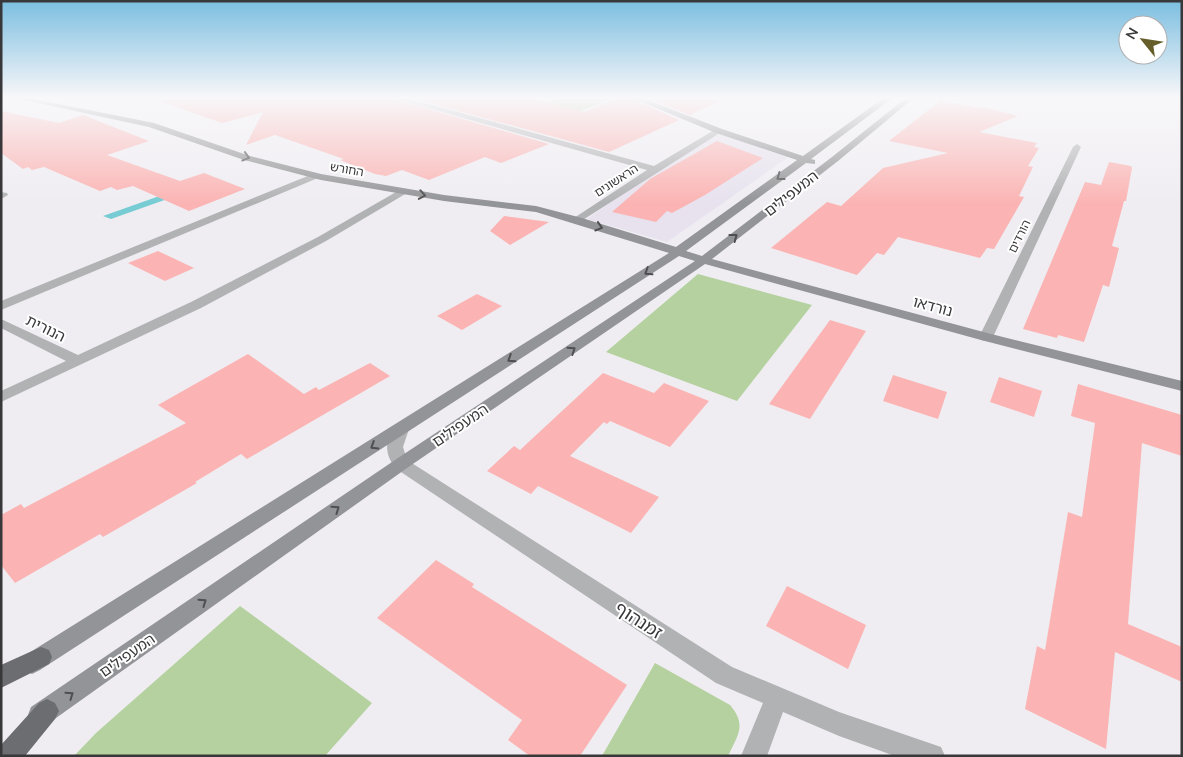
<svg xmlns="http://www.w3.org/2000/svg" width="1183" height="757" viewBox="0 0 1183 757" font-family="Mulish,'Noto Sans Hebrew',sans-serif">
<rect width="100%" height="100%" fill="#efedf2"/>
<path fill="#e7e2ee" d="M719 134 790 156 667 242 587 219 658 170Z"/>
<path fill="#b4d19f" d="M561 97H607L612 99 539 127 533 109Z
M698 274 812 305 737 401 606 352Z
M240 606 372 703 325 756H74L96 733Z
M655 663 730 705C747 725 738 735 728 756H602Z"/>
<path fill="#77ccd3" d="M165 194 173 197 111 219 103 216Z"/>
<path fill="#fbb4b3" d="M158 97H387L549 144 501 163 485 157 429 180 402 170 386 176 375 174 340 160 344 159 275 135 246 145 263 112 222 123 157 100Z
M408 97H524L585 112 620 97H628L679 120 609 152Z
M645 97H728L690 115Z
M940 101 979 108 983 107 1018 116 979 132 1037 143 1034 147 1039 148 1028 166 1033 167 1019 196 1024 197 994 249 987 248 980 258 898 237 884 255 877 253 857 275 771 248 827 202 841 206 883 168 948 153 889 141Z
M1 111 59 123 83 115 149 141 107 155 180 181 204 173 245 189 189 211 133 186 117 190 111 187 100 191 44 167 32 170 28 167 23 169 1 153Z
M717 141 763 158 705 195 672 213 667 211 656 222 612 212 650 179Z
M1109 162 1131 166 1132 168 1126 201H1124L1112 246 1119 248 1109 287 1103 285 1084 342 1058 335 1057 338 1023 329 1085 182 1101 185Z
M504 216 549 222 510 245 490 231Z
M158 251 194 268 165 281 128 263Z
M477 294 502 306 462 330 437 316Z
M830 320 866 331 810 419 769 404Z
M248 354 304 394 316 387 319 390 370 363 390 376 247 459 241 454 195 482 197 483 103 537 100 534 15 583 1 565V515L21 504 24 508 186 423 158 405Z
M603 373 654 393 664 383 709 401 670 447 610 421 607 424 604 422 570 456 659 497 631 533 538 486 531 494 487 471 514 446 520 450Z
M893 375 947 392 938 419 883 401Z
M999 377 1042 391 1034 417 990 402Z
M1078 384 1182 415V456L1142 443 1128 624 1182 647V682L1115 652 1106 749 1025 709 1037 646 1045 650 1068 512 1082 517 1095 423 1071 416Z
M436 560 474 584 472 587 627 685 580 756H530L508 740 522 720 377 618Z
M787 586 866 625 848 669 766 626Z"/>
<g fill="none" stroke-linecap="round" stroke-linejoin="round">
<path fill="#b1b2b4" fill-rule="evenodd" d="M389 97H401L429 104 654 166 716 129 723 131 578 223 574 222 573 220 574 218 647 170Z
M1077 144 1081 147 993 337 986 341 981 340 979 337 1073 147Z
M315 173 320 176 318 178 1 310V301Z
M403 188 408 191 407 193 326 241 201 308 1 402V391L66 361 1 328V319L78 355 191 302 318 237Z
M1 192 7 193 8 195 1 199Z
M401 424 407 425 409 429 403 447 407 460 732 667 839 712 941 747 945 756H895L839 736 783 712 767 756H741L763 703 716 683 395 468C384 452 385 441 395 425Z"/>
<path fill="#939497" fill-rule="evenodd" d="M10 97H24L154 123 250 156 321 174 444 195 536 206 582 218 676 247 797 160 716 133 630 97H640L722 129 803 156 885 97H894L811 159 815 160V164L806 163 686 251 702 256 832 157 907 97H915L838 161 712 259 991 334 1182 381V391L981 340 705 264 407 468 49 723 40 727 31 723 28 715 31 707 395 460 695 261 679 256 40 670 32 674 24 670 21 663 24 656 669 253 536 212 444 201 321 180 244 160 149 127Z"/>
<path fill="#6b6d71" fill-rule="evenodd" d="M41 647 49 650 52 657 49 664 1 688V665Z
M47 699 55 703 59 711 55 719 25 756H1V745L39 703Z"/>
</g>
<defs><path id="oneway-chevron" d="M-2-3.5L2.5 0L-2 3.5" fill="none" stroke-width="1.6" stroke-linecap="round" stroke-linejoin="round" transform="scale(1.25)"/></defs>
<g stroke="#4f4e50">
<use href="#oneway-chevron" transform="translate(246 157) rotate(17)"/>
<use href="#oneway-chevron" transform="translate(780 177) rotate(144)"/>
<use href="#oneway-chevron" transform="translate(422 195) rotate(10)"/>
<use href="#oneway-chevron" transform="translate(599 227) rotate(17)"/>
<use href="#oneway-chevron" transform="translate(734 237) rotate(-37)"/>
<use href="#oneway-chevron" transform="translate(648 272) rotate(147)"/>
<use href="#oneway-chevron" transform="translate(572 350) rotate(-34)"/>
<use href="#oneway-chevron" transform="translate(511 359) rotate(147)"/>
<use href="#oneway-chevron" transform="translate(374 446) rotate(148)"/>
<use href="#oneway-chevron" transform="translate(336 509) rotate(-35)"/>
<use href="#oneway-chevron" transform="translate(203 602) rotate(-35)"/>
<use href="#oneway-chevron" transform="translate(70 695) rotate(-35)"/>
</g>
<linearGradient id="sky" x2="0" y2="1"><stop stop-color="#7bbee0"/><stop offset="0.48" stop-color="#f8f7f9"/><stop offset="1" stop-color="#f8f7f9" stop-opacity="0"/></linearGradient>
<rect width="1183" height="203" fill="url(#sky)"/>
<g text-anchor="middle" dominant-baseline="central" stroke-width="4" stroke-linejoin="round" paint-order="stroke">
<g font-size="12" fill="#383739" stroke="#fff">
<text transform="translate(347 169) rotate(10)">החורש</text>
<text transform="translate(616 180) rotate(-33)">הראשונים</text>
<text transform="translate(1019 236) rotate(-64)">הורדים</text>
</g>
<g font-size="15" fill="#383739" stroke="#fff">
<text transform="translate(791 193) rotate(-38)">המעפילים</text>
<text transform="translate(933 306) rotate(15)">נורדאו</text>
<text transform="translate(46 328) rotate(26)">הנורית</text>
<text transform="translate(460 425) rotate(-34)">המעפילים</text>
<text transform="translate(127 655) rotate(-35)">המעפילים</text>
</g>
<g font-size="18" fill="#383739" stroke="#fff">
<text transform="translate(639 620) rotate(33)">זמנהוף</text>
</g>
</g>
<rect width="1183" height="757" fill="none" stroke="#383739" stroke-width="5"/>
<g transform="translate(1143 40) rotate(300)"><circle r="24" fill="#ffffff" stroke="#afafb0"/>
<path d="M0-4L9 19L0 12L-9 19Z" fill="#665e2a"/>
<text y="-8" font-size="14" font-weight="bold" text-anchor="middle" fill="#383739">N</text>
</g>
</svg>
